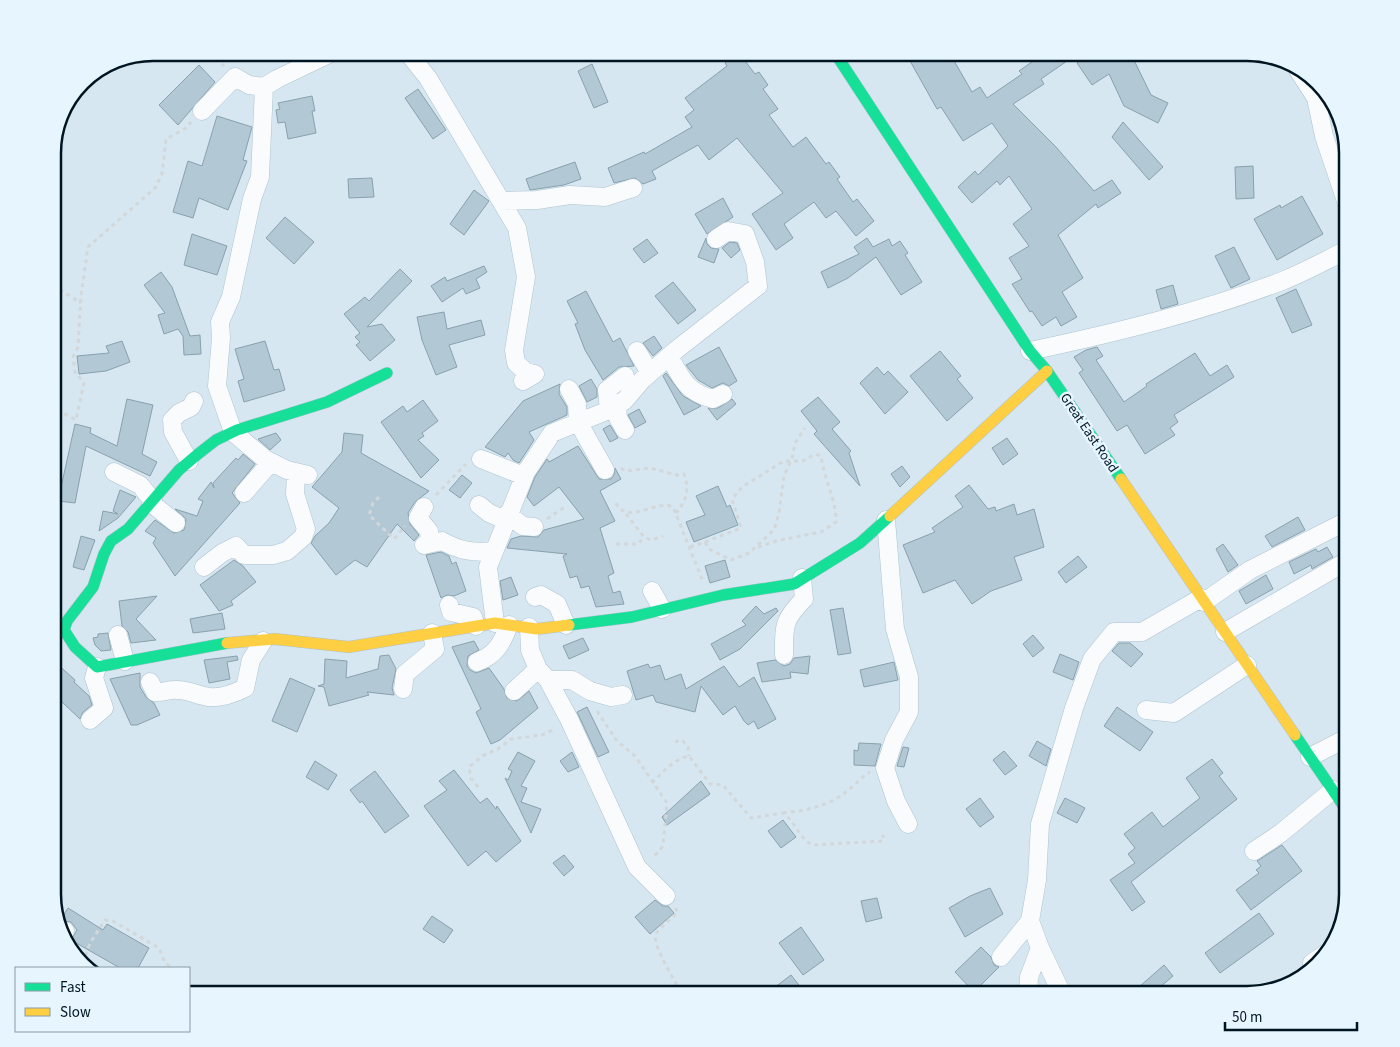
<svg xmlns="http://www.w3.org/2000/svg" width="1400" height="1047" viewBox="0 0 1400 1047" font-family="'Source Sans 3',sans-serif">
<rect width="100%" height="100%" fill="#d7e7f1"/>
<path fill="#b2c8d5" stroke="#88a1ad" d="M905 52H949L972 92 980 87 987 98 1022 74 1019 71 1046 52H1080L1041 79 1044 84 1013 104 1056 147 1094 191 1112 180 1121 193 1098 208 1096 204 1058 235 1083 278 1062 292 1077 317 1061 326 1056 317 1042 326 1032 311 1030 312 1012 284 1022 279 1009 258 1029 246 1013 224 1032 209 1009 176 1000 185 997 181 972 203 958 187 975 171 978 175 1008 146 992 123 963 141 941 107 937 109Z
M1092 52H1130L1151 95 1168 103 1158 123 1124 106 1109 74 1092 85 1077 63Z
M739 53 755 74 759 72 768 85 763 89 778 109 769 115 793 147 806 137 826 164 829 162 840 177 837 179 853 202 857 199 874 221 856 236 836 211 826 218 814 202 784 224 793 238 776 250 752 214 783 193 737 138 709 160 698 145 652 171 656 179 643 184 635 178 614 183 608 168 644 152 645 154 692 127 685 117 694 110 685 98 727 66 725 63Z
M592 64 608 102 594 108 578 71Z
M199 65 215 82 178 125 159 105Z
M418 89 446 130 433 139 405 98Z
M312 96 315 111H312L316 133 288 139 285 122 278 123 276 110 280 109 278 103Z
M217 116 252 127 243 160 247 161 228 210 199 198 193 218 173 212 188 161 202 166Z
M1123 122 1163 167 1149 180 1112 137Z
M575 162 581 179 564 185 530 190 526 179Z
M1253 166 1254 198 1236 199 1235 167Z
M372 178 374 197 349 198 348 179Z
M474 190 489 201 464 235 450 224Z
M1302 196 1323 234 1277 260 1254 219 1280 205 1281 208Z
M723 198 733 217 707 234 695 214Z
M285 217 314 242 294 264 266 238Z
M192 234 227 246 217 275 184 265Z
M706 238 707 244 711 248 719 249 714 263 698 257Z
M867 238 873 247 889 239 892 246 900 241 908 253 905 255 922 282 901 295 876 257 848 278 828 288 821 272 859 254 854 247Z
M647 239 658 253 644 263 633 249Z
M730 242 737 243 740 250 731 258 722 248Z
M1234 247 1250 279 1231 288 1215 256Z
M484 266 487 272 476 279 480 288 466 294 463 288 442 302 431 286 445 277 447 281Z
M400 269 412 281 367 327 382 324 395 340 370 361 356 345 360 342 355 337 360 333 344 314 365 297 369 301Z
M161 272 172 287 190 336 200 335 201 354 184 355 183 336 178 329 164 334 158 315 165 313 144 285Z
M673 282 696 310 678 324 655 296Z
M1173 285 1178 304 1161 309 1156 290Z
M1296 289 1312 325 1292 333 1276 298Z
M586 291 613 342 620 338 634 366 619 367 603 380 585 350 575 324 578 323 567 301Z
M444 312 447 329 481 320 485 335 449 345 457 367 436 375 422 340 417 317Z
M654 336 662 348 653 356 643 343Z
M122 341 130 362 106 371 79 374 77 356 109 353 106 346Z
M265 341 274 370 279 369 285 390 244 402 238 381 244 379 235 349Z
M719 347 737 381 729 386 723 383 712 388 698 380 686 365Z
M1097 347 1103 356 1096 360 1124 402 1147 386 1146 384 1195 353 1210 376 1227 365 1234 377 1174 415 1178 422 1170 428 1175 435 1145 454 1127 425 1117 431 1079 373 1083 370 1074 357 1086 350Z
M940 351 961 376 957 379 973 398 947 421 910 376Z
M877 367 884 375 888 371 908 392 885 414 860 383Z
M666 373 683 396 701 406 684 415 663 376Z
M591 379 597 389V397L587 402 579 386Z
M560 384 559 394 567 407V415L529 432 534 440 519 463 513 460 508 453 505 457 485 447 523 401Z
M818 397 840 422 832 429 851 451 849 453 860 486 814 434 817 431 801 411Z
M127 399 153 405 142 454 157 462 150 476 86 446 75 503 58 501 75 424 91 428 90 433 117 446Z
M732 399 736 404 717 420 708 408H718Z
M423 400 438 421 422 433 424 436 418 440 439 460 421 478 381 422 403 406 407 412Z
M639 409 646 422 635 428 628 415Z
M610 425 618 438 610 442 603 429Z
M276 433 281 440 270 450 258 439Z
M344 433 363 435 361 453 429 491 415 502 408 513 410 524 419 535 414 541 397 524 367 567 355 560 336 575 311 543 315 536 329 523 339 508 312 487 342 452Z
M1007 438 1018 454 1003 465 992 448Z
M578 446 599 479H611L614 475 615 468 621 479 600 491 615 521 600 528 614 573 608 576 613 593 620 591 624 604 596 607 589 586 581 588 577 576 570 578 563 556 567 554 507 548 511 539 521 536 538 537 544 530 584 519 559 487 534 506 527 497 535 477 547 459 549 462Z
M243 454 255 464 232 493 240 503 175 576 153 543 156 538 145 531 155 520 174 533 184 530 186 519 175 509 197 516 203 501 198 499 211 482 214 488 213 483 236 458 238 460Z
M902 466 910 477 900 487 891 474Z
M462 475 472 483 460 498 449 490Z
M969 485 988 509 995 507 996 511 1014 504 1017 515 1034 509 1044 547 1014 557 1022 580 991 591 972 604 955 580 923 593 903 545 935 532 932 528 963 507 955 496Z
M718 486 727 507 730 505 738 525 694 542 686 522 705 515 696 496Z
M120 490 136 497 118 518 99 531 103 511 118 514 113 511Z
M1298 517 1305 530 1272 547 1265 536Z
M81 536 95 540 84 570 73 567Z
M1223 544 1238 565 1228 572 1216 549Z
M1327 547 1333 557 1312 569 1311 565 1294 574 1289 562 1316 549 1318 552Z
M441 552 449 556 452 564 456 562 466 591 454 596 447 595 441 598 426 555Z
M1078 556 1087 567 1066 583 1058 572Z
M234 560 243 566 256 582 231 601 233 605 219 611 200 585Z
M725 560 730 577 710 583 705 566Z
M1266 575 1273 589 1246 604 1239 591Z
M511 577 518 595 503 600 500 581Z
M157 596 136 619 156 640 131 643 128 632 122 626 119 601Z
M756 606 764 614 776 608 778 611 740 649 720 660 711 644 746 625 742 621Z
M843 608 851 653 838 655 830 610Z
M222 613 225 629 193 633 190 619Z
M108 633 111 650 101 651 95 645 93 638 98 637V634Z
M1033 635 1044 648 1033 657 1023 644Z
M583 638 589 650 569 659 563 646Z
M474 641 479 650 468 656 467 666 470 670 476 673 489 668 504 689 507 698 517 701 529 691 538 708 500 740 491 744 476 712 481 709 452 647Z
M1119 643H1130L1143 654 1131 667 1112 651Z
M1060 654 1079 662 1073 680 1053 672Z
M389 655 396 669 392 688 394 695 367 692 369 695 329 706 324 687 318 686 324 684 325 659 347 661 346 678 378 669 380 656Z
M237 656 238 660 227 662 230 679 209 683 204 660Z
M810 656 808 674 790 672 791 678 762 682 757 663 775 660 784 666 790 664 794 658Z
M53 660 75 680 74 682 89 696 92 705 83 712 80 719 62 702 53 713Z
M894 662 898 680 864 687 860 670Z
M648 664 650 668 660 665 665 680 681 674 686 689 724 666 739 687 754 677 776 719 758 729 754 721 748 725 744 721 735 706 723 715 701 686 695 712 656 702 653 695 636 700 627 671Z
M140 673V687L146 697 154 703 160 715 137 725H131L110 679Z
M290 678 315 689 297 732 272 721Z
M587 707 609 752 598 757 577 712Z
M1117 707 1153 732 1140 751 1104 726Z
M1037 741 1051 749 1046 766 1029 756Z
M859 743 881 744 875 766 854 765V750L858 751Z
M903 747 909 748 904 767 897 766Z
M1004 751 1017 766 1005 775 993 760Z
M518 752 535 761 521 786 527 788 521 802 541 809 531 833 505 778 508 780 512 771 508 769Z
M572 752 579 767 568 772 560 761Z
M1212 759 1223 773 1219 776 1237 799 1131 882 1145 902 1132 911 1110 880 1135 863 1128 854 1135 848 1124 834 1152 812 1163 827 1200 798 1186 778Z
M315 761 337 775 328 790 306 777Z
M454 770 480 803 487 798 496 809 497 806 521 841 496 862 486 851 468 866 424 806 447 790 439 781Z
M375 771 409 816 385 833 362 801 360 803 350 790Z
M701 781 710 794 667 825 662 817Z
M980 798 994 817 980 827 966 809Z
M1065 798 1085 808 1077 823 1057 813Z
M783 820 796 837 781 848 768 831Z
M1282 845 1302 871 1251 910 1236 890 1259 873 1256 870 1261 866 1257 861Z
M564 855 574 867 564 876 553 863Z
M990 888 1003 914 965 937 949 908 970 896Z
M877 898 882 918 866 922 861 901Z
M655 900 663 906H668L674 913 650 934 635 917Z
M68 908 103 930 107 924 149 948 138 968H120L71 940 77 930 71 922 60 921Z
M1259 913 1274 934 1220 973 1205 953Z
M432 916 453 930 444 943 423 929Z
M801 927 824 960 803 975 779 943Z
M981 947 991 957 994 965 999 967 974 992 955 972Z
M1164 965 1173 976 1152 994H1146L1139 987Z
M791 975 806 994H766Z"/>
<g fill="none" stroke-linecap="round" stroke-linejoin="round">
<defs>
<path id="street" d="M408 53 428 78 517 228 526 277 514 350 516 363 526 372 535 374 523 381
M1298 70 1316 98 1324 136 1347 204
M264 87 260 177 252 199 231 297 220 322 221 338 217 386 233 432 265 459 287 470 308 475
M202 111 235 77 249 85 264 87 277 79 331 53
M502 201 537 200 570 195 605 197 633 188
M637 351 650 373
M1030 351C1115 333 1201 312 1282 281 1305 272 1326 260 1347 250
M669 356C682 379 686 392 713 399L723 394
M569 389 577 404 578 422 605 470
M617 405 618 418 625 430
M609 410 607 390 625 376
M481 459 524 476
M189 461 173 432 172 420 179 413 191 407 194 401
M114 472 140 485 153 501
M244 493 271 462
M151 503 176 523
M479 505 489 513 505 520
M424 507 418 518 429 531 430 543
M507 514 523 526 534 527
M886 520 895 629 909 677V712L894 740 885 768 896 801 908 824
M424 545 442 541C460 551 473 553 494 551
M204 567 222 553 236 546 244 555H273L287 551 303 537 306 529 295 494 296 472
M652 591 662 609
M535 597 541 595 557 604 566 625
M1204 602 1250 570 1347 521
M449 605 451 612 473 617 476 626
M495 623 488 567 526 472 552 433 609 410 625 400 642 380 676 350 758 286 755 262 745 234 728 231 716 239
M1225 632 1347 561
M118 635 125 661
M784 655C784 626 783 620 804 599L802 578
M477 662C496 655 502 643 509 625
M538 669 548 680 569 719 637 867 666 896
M548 680H572L590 691 611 697 623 695
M150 682 155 692C163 693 169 689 178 690 188 690 194 694 204 696 218 700 233 694 245 688L251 660 263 641
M403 689 405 674 435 649 432 633
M514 691 538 669 530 650 529 627
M1146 710 1174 713 1247 665
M90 720 104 708 94 678 97 667
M1310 757 1347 738
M1254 851 1281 833 1333 790
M62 935 65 931
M1040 948 1062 994
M1001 957 1030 921
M1312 963 1328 952
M1028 994 1029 977 1040 948 1030 921 1037 880 1040 824 1074 708 1092 659 1114 632H1142L1201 598"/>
<path id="fast" d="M835 53 1030 351 1047 371 1121 479
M569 625 632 617 723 595 794 584 860 543 890 516
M227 643 97 667 75 647 64 630 67 621 93 587 104 554 111 541 128 529 179 470 198 454 216 440 237 430 327 402 387 373
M1295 735 1347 811"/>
<path id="slow" d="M1121 479 1295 735
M890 516 1047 371
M227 643 275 639 349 647 495 623 537 629 569 625"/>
</defs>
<use href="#street" stroke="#adc3d0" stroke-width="19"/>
<use href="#fast" stroke="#adc3d0" stroke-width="12"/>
<use href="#slow" stroke="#adc3d0" stroke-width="12"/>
<path stroke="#d2d7da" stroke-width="3" stroke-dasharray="4 4" stroke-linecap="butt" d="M210 53 224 66
M53 285 81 303
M53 402 65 414 76 420 84 383 75 372 73 357 78 347 81 295 88 247 155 188 162 174 166 139 186 128 191 122
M621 468 625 471 650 468 677 475 684 474C690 490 686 501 676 513
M436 495 466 464
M379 497 373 503 369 515 394 539 405 526
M616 503C627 526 655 499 673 507L702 579
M626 514 644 537 651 540 663 536
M547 519 565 507
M705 542 741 528 732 499 742 487 784 461H803L815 454 821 456C824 479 836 498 836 522L821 532 776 541 753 549
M616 544H638L644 537
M690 547 705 542 709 549 731 560 749 553 774 530 779 513 784 476 792 458 795 443 805 428
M53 602V593
M597 711 617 741 635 756 667 803 663 846 653 858
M675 742 682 740 688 747 689 756
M652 783C663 772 674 759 689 756L710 784 723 785 751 818 783 813C796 822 798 837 812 845L883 841V835
M478 787 471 778 469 767 484 755 498 749 511 739 542 735 555 729
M783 813C804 811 829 806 846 792 855 785 860 778 870 772
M675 908 678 912C672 918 660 927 656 934 651 945 677 982 681 994
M83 963 90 943 105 920 113 921 159 948 165 963 172 968"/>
<use href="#street" stroke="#f9fbfd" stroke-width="18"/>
<use href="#fast" stroke="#16e098" stroke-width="11"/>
<use href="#slow" stroke="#ffcf43" stroke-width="11"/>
</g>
<g text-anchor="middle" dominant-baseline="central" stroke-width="5" stroke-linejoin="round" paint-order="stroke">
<g font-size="14" fill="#001522" stroke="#e6f5fe">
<text transform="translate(1089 433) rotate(56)">Great East Road</text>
</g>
</g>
<path d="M0 0H1400V1047H0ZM153 61H1247A92 92 0 0 1 1339 153V894A92 92 0 0 1 1247 986H153A92 92 0 0 1 61 894V153A92 92 0 0 1 153 61Z" fill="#e6f5fe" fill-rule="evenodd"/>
<path fill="none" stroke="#001522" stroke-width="2.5" d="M153 61H1247A92 92 0 0 1 1339 153V894A92 92 0 0 1 1247 986H153A92 92 0 0 1 61 894V153A92 92 0 0 1 153 61Z"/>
<rect x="15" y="967" width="175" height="65" fill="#e6f5fe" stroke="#8a9ba6"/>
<rect x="25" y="983" width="25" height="8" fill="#16e098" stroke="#8a9ba6"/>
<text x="60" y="992" font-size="15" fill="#001522">Fast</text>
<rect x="25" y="1008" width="25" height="8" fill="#ffcf43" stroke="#8a9ba6"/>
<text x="60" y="1017" font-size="15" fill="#001522">Slow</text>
<path d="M1225 1022v8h132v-8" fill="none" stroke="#001522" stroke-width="2.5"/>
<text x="1232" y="1022" font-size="15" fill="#001522" stroke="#e6f5fe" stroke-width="4" paint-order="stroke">50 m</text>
</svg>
